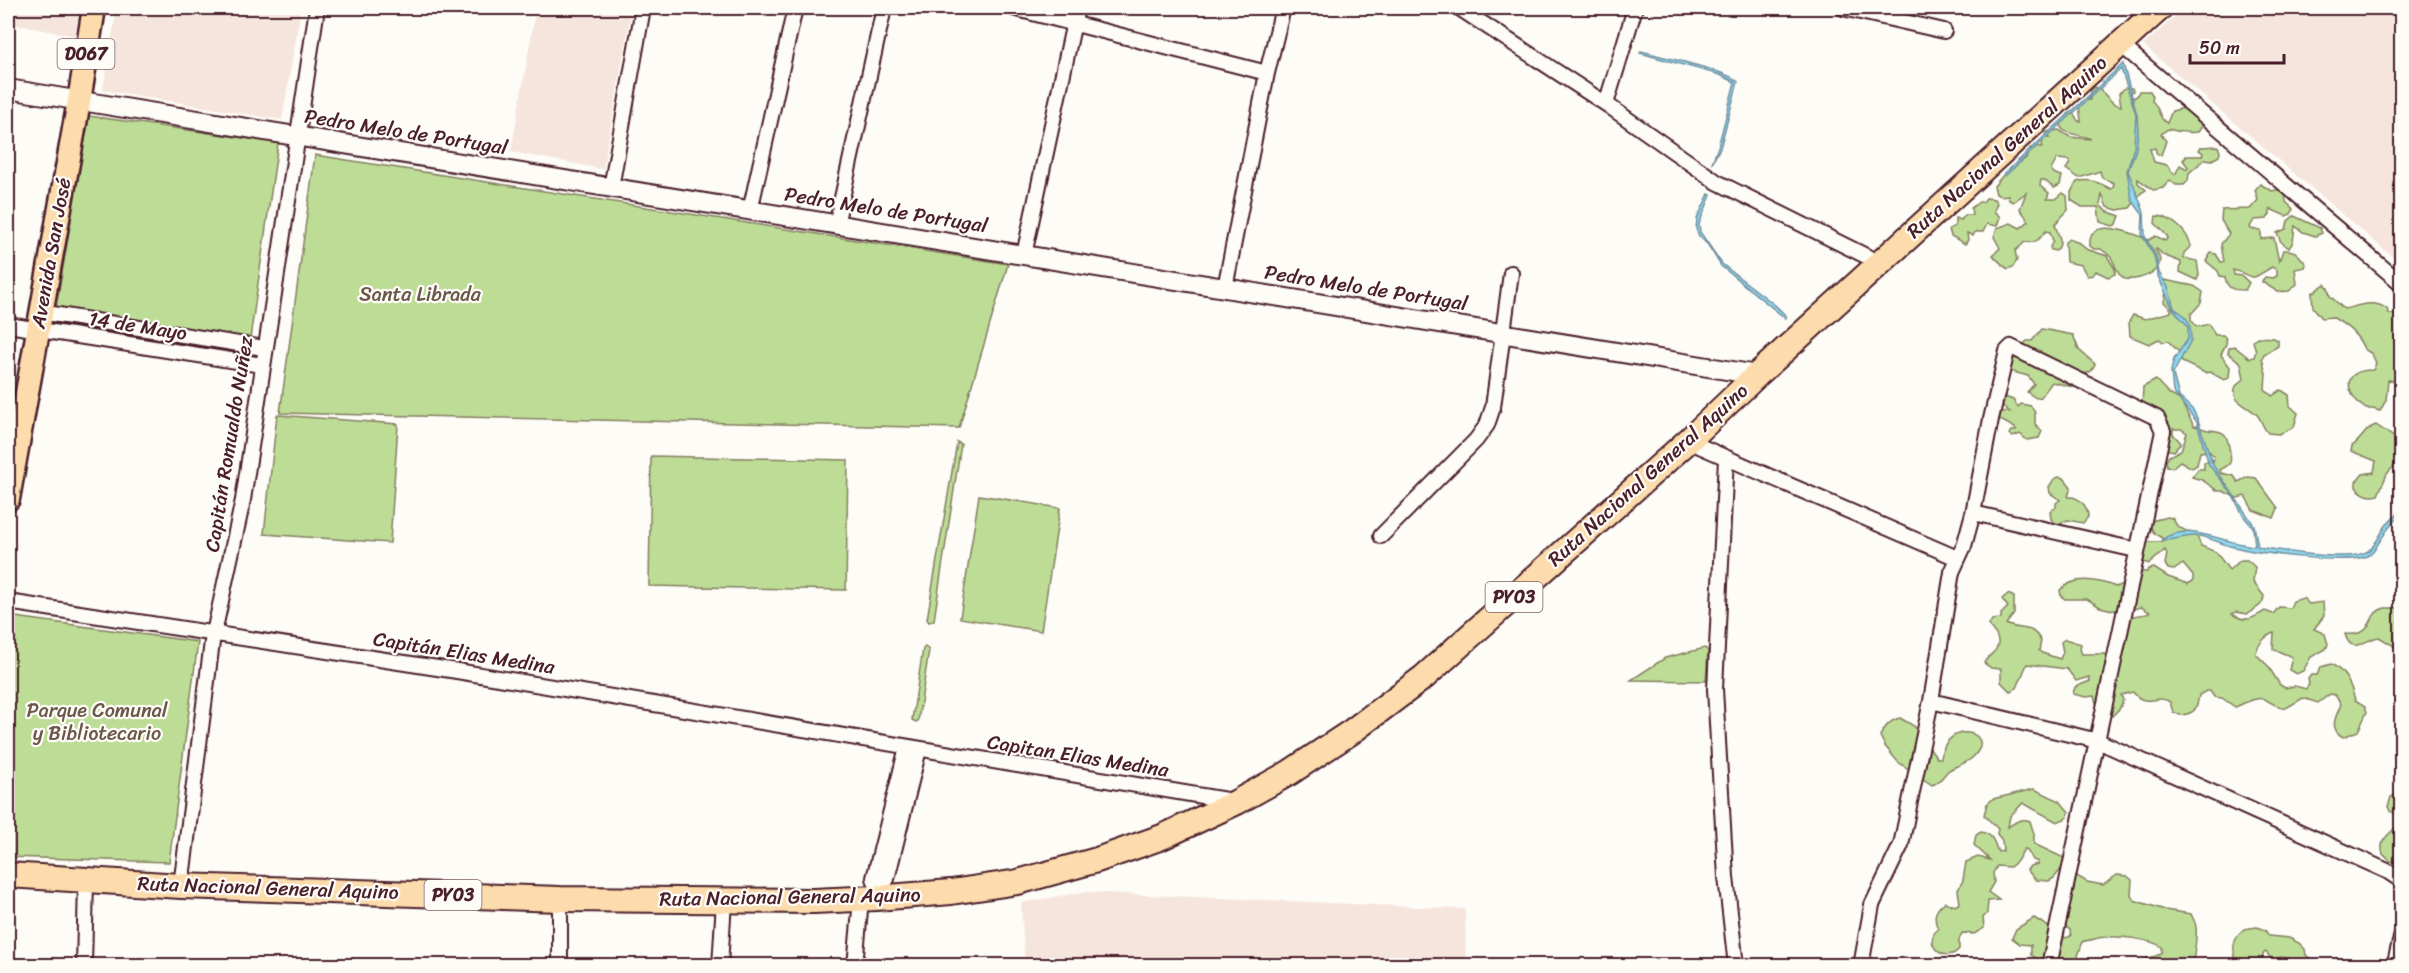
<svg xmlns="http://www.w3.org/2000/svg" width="2409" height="973" viewBox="0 0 2409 973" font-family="Sriracha,sans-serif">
<rect width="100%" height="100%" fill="#fdfcf7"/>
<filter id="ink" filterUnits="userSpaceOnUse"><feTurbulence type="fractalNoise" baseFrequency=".0167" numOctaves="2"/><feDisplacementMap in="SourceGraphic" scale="12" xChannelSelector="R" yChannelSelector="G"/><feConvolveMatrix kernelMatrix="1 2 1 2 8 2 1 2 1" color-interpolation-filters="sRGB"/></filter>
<g filter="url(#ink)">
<path fill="#f6e5dc" d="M8 8H80L75 36 8 23Z
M117 8H301L282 120 103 90Z
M536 8H632L603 169 511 152Z
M2185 8H2401V264L2143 45Z
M1082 892 1465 909 1466 965H1025L1021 903Z"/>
<path fill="#bddd96" stroke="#847e60" stroke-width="1.5" d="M2095 87C2106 92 2109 104 2121 106L2119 93 2125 88H2132L2133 91 2130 94 2133 98 2137 96 2139 91H2150L2153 96 2152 101C2160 107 2158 119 2167 123L2172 111 2184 108 2201 116 2203 125 2198 132C2189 133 2178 132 2168 129L2161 134 2166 141 2161 155H2157L2155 148 2150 149 2154 162 2167 165 2174 174 2176 173 2180 165 2187 169 2188 167 2183 160 2186 156H2202L2203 153 2199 150 2201 147 2218 146 2220 152 2219 156 2212 160 2205 159 2189 173 2188 181 2184 185H2176L2170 180 2163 188 2153 190 2138 179V183L2146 190 2141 193 2130 208 2117 210 2107 207 2102 195 2100 205 2106 211 2120 216 2117 224 2113 226 2100 222 2098 207H2082L2071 200V192L2077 182C2090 178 2099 183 2111 189L2113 188 2114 183 2102 178 2100 171 2079 178 2066 169 2070 163 2069 160 2057 159 2051 170 2055 174 2062 176 2060 185 2054 188 2044 180H2041L2040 186 2049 193 2047 199H2056L2063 193 2067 196 2068 210 2055 224C2057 235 2065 241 2056 251L2051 250 2050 247 2053 241 2050 232 2046 231C2039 239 2037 244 2025 242L2015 251 2017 260 2013 267 2008 269C2005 267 1995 258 1993 255L2000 248 1994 237 1997 228 2011 223 2020 228 2029 221 2020 209 2026 193 2013 202 2009 200 2008 195 2000 196 1996 194 1994 186 2004 174 2026 158 2030 148 2037 146 2042 147 2043 138H2049L2045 135 2046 132 2059 130 2070 137 2091 139C2082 134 2070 136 2062 129L2061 124 2069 113 2074 114 2078 121H2081L2079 105 2083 101 2090 100 2091 90Z
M89 116 278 143 250 339 56 308Z
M315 155 1008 264 959 428 280 413Z
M2260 184 2272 191 2280 189 2285 192 2286 202 2293 209 2291 214 2286 216 2270 209V214L2267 219 2254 220 2250 227 2251 229 2261 231V239L2274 238 2279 262 2283 250C2297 249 2298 255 2306 264L2305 267 2295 269 2297 284 2289 291 2278 292 2262 282 2265 277 2273 278 2277 276V270L2272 267C2245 283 2259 277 2233 270L2234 275 2242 276 2249 283 2245 290C2234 290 2227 290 2225 277L2220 276 2218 271 2206 261 2211 253 2216 254 2221 262H2224L2221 244 2229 234 2221 220 2222 210 2250 209 2258 200 2255 190Z
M1986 198 1994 199 1997 203 1994 211 2000 217 1997 226 1987 224 1983 232H1975L1973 236 1967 233 1968 240 1965 244 1951 236 1949 229 1955 226V218L1961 220 1965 215H1972L1971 208 1979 202H1983Z
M2156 216C2171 216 2188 232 2191 246L2184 253 2183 258 2197 261 2199 275 2197 280 2180 272 2181 262 2163 255 2156 248 2155 249C2171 269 2143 281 2125 279L2119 274 2111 257 2101 249H2094L2090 246C2087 214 2135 234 2149 240L2156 236 2165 241 2168 237 2155 223Z
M2294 216 2320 228 2322 233 2315 236 2303 232 2295 226 2293 242 2289 248 2281 242 2277 233 2286 229 2288 221Z
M2069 239 2079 243 2086 249 2107 256 2115 269V274L2108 277 2096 271 2093 275 2087 276 2081 265 2066 262 2065 242Z
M2164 280 2194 286 2203 292 2201 303 2191 314V320L2197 327 2209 324 2215 335H2223C2231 342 2223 347 2221 355L2230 367 2229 378 2224 380 2210 372 2205 373 2182 362 2179 352 2168 341 2163 342 2159 339 2149 344 2130 336 2129 322 2133 315 2145 319 2171 312V309L2164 302 2166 292 2162 285Z
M2325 284 2328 288 2330 296 2344 309C2359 306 2373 299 2387 309L2389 314 2401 315V381L2388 380 2386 400 2380 411 2373 409H2366C2345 394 2340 370 2373 370L2376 363 2372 354 2364 349C2358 334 2346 325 2332 317L2322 318 2313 307 2312 293Z
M54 320 250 352V355L52 325Z
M2042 329 2073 335 2079 350 2095 364C2087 390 2054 356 2040 353L2039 358 2074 382 2073 387 2052 382 2041 397 2036 398 2027 392 2034 384 2028 376 2009 371 2008 358 2027 341H2032Z
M2257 337 2273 338 2278 340V346L2264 354 2262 358 2266 374 2265 389 2272 396 2281 390 2289 395 2290 406 2298 413 2294 427 2279 434 2268 433C2262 427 2262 421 2258 416 2249 405 2229 403 2236 386L2244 379 2241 363 2228 353 2229 348 2234 346 2249 358 2254 357 2256 351 2253 341Z
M2156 380 2169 394 2180 400 2194 426C2199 426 2202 429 2208 430 2227 431 2227 434 2230 453 2232 464 2230 464 2220 470L2221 473 2234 476 2238 482 2248 477 2256 478 2278 508 2274 518 2253 510 2245 496 2237 498 2223 491H2218L2202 480 2192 477 2198 469H2204V462H2213L2214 457 2209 451 2200 452 2197 465 2192 468 2180 461 2172 468 2167 466 2166 461 2169 456 2181 450 2187 433 2181 429H2173V434L2181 443 2174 451 2165 449 2163 439 2142 406 2143 387Z
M2002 396 2013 400 2018 407 2021 404 2031 406 2035 413V424L2042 431 2039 438 2027 440 2020 434 2013 437 2009 434 2011 431H2016L2015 428 1997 418 1999 412H2010L2000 404Z
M277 415 398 424 390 543 264 534Z
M2401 419V458L2387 474 2378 495C2369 498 2362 494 2356 487V482L2363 474 2374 472 2376 461 2351 451 2352 446C2362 440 2364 429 2376 425L2394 437Z
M957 442 961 444 934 620 929 622 927 619Z
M651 456 848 460 846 590 649 586Z
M2059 477 2064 478 2071 487 2068 497C2079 496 2088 506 2088 517L2083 523 2068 520 2057 524 2051 519 2050 511 2056 507V503L2060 500 2050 493 2049 487 2054 479Z
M979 495 1060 508 1041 631 960 618Z
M2167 517 2172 518 2178 527 2197 536 2201 546 2216 552 2229 570 2241 560H2247L2255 567 2253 582 2264 596C2263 607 2255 608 2247 614L2236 612 2232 614C2246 623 2252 619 2265 611L2273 614 2279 607 2290 608 2293 601 2303 598 2309 604 2323 602 2324 616 2314 629 2325 634 2328 644 2326 649 2311 657 2303 671 2296 674 2289 670 2292 657 2273 649 2274 633C2266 635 2257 645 2256 654L2268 666 2280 685 2285 688 2295 686 2306 689 2309 684 2308 679 2311 675H2317L2321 667 2331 664C2346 672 2351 685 2355 700L2365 706 2367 712 2358 731 2343 737C2328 728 2336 717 2341 704L2335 695 2330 694 2318 703 2303 698 2286 708C2278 707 2275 705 2268 701 2260 694 2243 704 2235 707L2222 698 2214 697 2210 691H2206L2199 695C2197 708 2196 714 2180 715L2173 712 2170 702C2155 693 2146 709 2133 692L2121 695 2123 700 2120 708 2112 716 2097 706 2094 696 2086 697 2073 694 2075 687 2090 681 2089 677 2076 681 2067 669 2027 664 2017 688 2010 691 2001 682V669L1991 668 1984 663C1989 653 2002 651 1997 637 1995 632 1991 630 1989 625L1992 620 2001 619V614L2008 607 2002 599 2008 594 2014 597V614L2006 624C2021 632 2030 622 2041 641L2039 651 2042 653 2060 659 2063 652 2061 642 2065 639 2081 644 2080 649 2082 654H2104L2106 656V667L2130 618C2136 613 2144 617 2150 612L2141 607 2121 612 2100 607 2087 599H2065L2061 596 2060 590C2075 575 2098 580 2116 587L2130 580 2137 572H2147L2148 569 2154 568 2168 577 2188 584 2193 581V576L2183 564 2174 570 2168 569 2165 564 2167 554 2165 550 2149 564 2139 560 2146 542H2162V538L2155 534 2149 526 2151 521Z
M2385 608H2401V628L2398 632 2401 635V646L2397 648 2379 637C2367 638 2351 657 2345 634 2378 637 2364 613 2385 608Z
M8 616 198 642 169 862 8 857Z
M925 647 929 650 918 721 916 722 912 720 923 649Z
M1705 648 1708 651 1706 681 1631 680 1665 658Z
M1900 718 1914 726 1937 758H1941C1946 718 1998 732 1974 756 1967 764 1957 765 1949 770 1942 776 1941 782 1932 785L1898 762 1885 746 1880 736C1885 727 1890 720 1900 718Z
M2034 789 2060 801 2069 812 2067 818 2057 822 2023 803 2010 816 2008 827C2015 823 2021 817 2030 821L2034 834V844L2064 858 2066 863 2054 878 2049 881 2036 880 2027 870 2030 866 2038 864V862L2033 860 2026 849H2024L2017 861 2010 867 1997 866 1993 873 1994 882 1988 892 1999 900 1988 901 1987 913 1983 918 1984 928 1974 934 1962 933 1959 940V949C1946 965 1921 944 1938 929 1933 918 1934 910 1945 902L1955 906 1960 903 1958 890 1963 880 1966 862 1978 857 1990 860 1974 845 1976 835 1981 832C1993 834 1994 842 1998 852L2003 851 2002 840 1997 834 1998 829 1984 815 1987 804 1993 799Z
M2401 792V816L2390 811 2388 807 2391 797Z
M2401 819V863L2390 861 2383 854C2377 836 2396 833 2401 819Z
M2117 875 2127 876 2132 880 2131 895 2134 900 2165 910 2191 914C2193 919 2196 923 2196 928 2197 934 2194 962 2191 966L2137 965 2139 961C2147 957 2155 959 2162 952V947C2151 939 2119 936 2106 937 2098 937 2091 941 2083 941L2078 956 2080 965H2039L2044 963 2031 955V945L2020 944 2012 938 2016 929 2034 918 2062 935 2066 938 2071 936 2070 930 2062 924 2056 891 2067 880 2077 876 2087 882 2103 885Z
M2257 927 2265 930 2269 936 2289 938 2299 943 2305 949 2306 955 2318 965H2308L2282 957 2272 960 2266 952 2264 953 2259 965H2239C2231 952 2232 939 2244 929Z"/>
<path fill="#8dd8ed" stroke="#728e9f" stroke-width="1.5" d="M1641 51C1659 56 1729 71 1738 82L1720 148 1711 165 1718 147 1735 82 1720 75 1640 53Z
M2123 64 2137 115 2138 131 2136 149 2128 171 2144 212 2145 237 2156 256 2159 273 2168 287 2174 308 2185 316 2190 325 2191 340 2173 374 2179 397 2193 410 2198 420 2213 465 2254 525 2258 547C2279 550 2354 564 2369 550 2383 537 2382 522 2401 512V515C2385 526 2378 551 2367 556 2346 565 2258 553 2234 547 2222 545 2210 537 2198 536 2185 535 2174 541 2162 540 2186 520 2228 545 2255 546L2253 527 2245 518 2230 491 2209 465 2197 422 2173 392 2171 371 2174 359 2188 339V326L2173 309 2158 276 2154 256 2142 235 2143 215 2132 200 2127 171 2134 147 2136 114 2121 69 2005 176 2004 174Z
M1709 194 1711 195 1699 224 1700 232 1722 264 1775 305 1786 316 1785 318 1721 266 1708 245 1699 236 1696 229 1697 219Z"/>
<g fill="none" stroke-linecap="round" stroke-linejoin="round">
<defs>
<path id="minor" d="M1013 8 1267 73
M1459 8 1606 104 1717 182 1880 263
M1843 8 1944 31
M2120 44 2402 284
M1606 104 1635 8
M611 188 643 8
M750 211 795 8
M836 225 884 8
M1024 255 1077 8
M1225 288 1267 73 1283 8
M40 312 264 348
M8 325 262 365
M1688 441 1957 558
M1726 458 1715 689 1726 877 1736 966
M1973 513 2136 550
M1381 536 1476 440 1487 425 1493 407 1511 273
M8 602 457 671 1232 801
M1931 701 2098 741 2387 871 2402 881
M181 886 212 642 243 500 317 8
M878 889 874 878 907 747
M878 889 887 879 919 749
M560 899V966
M84 966 86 882
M720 966 724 901
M855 966 861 899
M1861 966 1872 905 1901 845 1931 701 1952 572 1964 546 1973 513 1991 419 2007 351 2011 347 2157 418 2163 431 2049 966
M2394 966 2402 934"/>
<path id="tertiary" d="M8 89 1757 375"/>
<path id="primary" d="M8 499 79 101 94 8"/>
<path id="trunk" d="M8 875 181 886 560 899 814 901 876 898 951 892 1018 882 1097 860 1162 837 1237 802 1289 773 1351 732 1424 677 1688 441 1757 375 2160 8"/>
</defs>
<use href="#minor" stroke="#4a1f2b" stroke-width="18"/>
<use href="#tertiary" stroke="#4a1f2b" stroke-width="22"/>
<use href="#primary" stroke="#4a1f2b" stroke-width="27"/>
<use href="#trunk" stroke="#4a1f2b" stroke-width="28"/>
<use href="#minor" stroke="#fdfcf7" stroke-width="14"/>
<use href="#tertiary" stroke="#fdfcf7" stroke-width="18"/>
<use href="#primary" stroke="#fcdcac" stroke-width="22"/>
<use href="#trunk" stroke="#fcdcac" stroke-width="24"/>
</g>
</g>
<g text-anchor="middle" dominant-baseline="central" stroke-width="4.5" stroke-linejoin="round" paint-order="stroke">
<g fill="#fdfcf7" stroke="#806168" stroke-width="1.5">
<rect x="57.5" y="39" width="57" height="30" rx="4.5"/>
<rect x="1485.5" y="582" width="57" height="30" rx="4.5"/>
<rect x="424.5" y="880" width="57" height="30" rx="4.5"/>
</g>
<g font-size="18" font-weight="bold" fill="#4a1f2b">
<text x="86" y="54">D067</text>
<text x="1514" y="597">PY03</text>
<text x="453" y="895">PY03</text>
</g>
<g font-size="20" fill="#4a1f2b" stroke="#fdfcf7">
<text transform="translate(406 132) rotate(9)">Pedro Melo de Portugal</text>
<text transform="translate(2007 147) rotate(-42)">Ruta Nacional General Aquino</text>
<text transform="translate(886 210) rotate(9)">Pedro Melo de Portugal</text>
<text transform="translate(51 253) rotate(-80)">Avenida San José</text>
<text transform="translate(1366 288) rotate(9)">Pedro Melo de Portugal</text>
<text transform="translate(138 326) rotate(9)">14 de Mayo</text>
<text transform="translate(229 444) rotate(-81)">Capitán Romualdo Nuñez</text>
<text transform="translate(1648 475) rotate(-42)">Ruta Nacional General Aquino</text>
<text transform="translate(464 653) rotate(9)">Capitán Elias Medina</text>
<text transform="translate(1078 756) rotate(9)">Capitan Elias Medina</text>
<text transform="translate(268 888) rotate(2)">Ruta Nacional General Aquino</text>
<text transform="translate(790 897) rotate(-1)">Ruta Nacional General Aquino</text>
</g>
<g font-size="20" fill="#6c584b" stroke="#fdfcf7">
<text x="420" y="294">Santa Librada</text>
<text x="97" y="710">Parque Comunal<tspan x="97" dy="23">y Bibliotecario</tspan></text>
</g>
</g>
<rect width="2409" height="973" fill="none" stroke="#fdfcf7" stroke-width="30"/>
<rect x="15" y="15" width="2379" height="943" fill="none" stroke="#4a1f2b" stroke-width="2" filter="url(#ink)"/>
<path d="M2190 54v9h94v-9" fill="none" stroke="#4a1f2b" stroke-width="3"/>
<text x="2199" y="54" font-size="18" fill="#4a1f2b" stroke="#fdfcf7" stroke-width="4.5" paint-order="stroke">50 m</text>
</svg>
